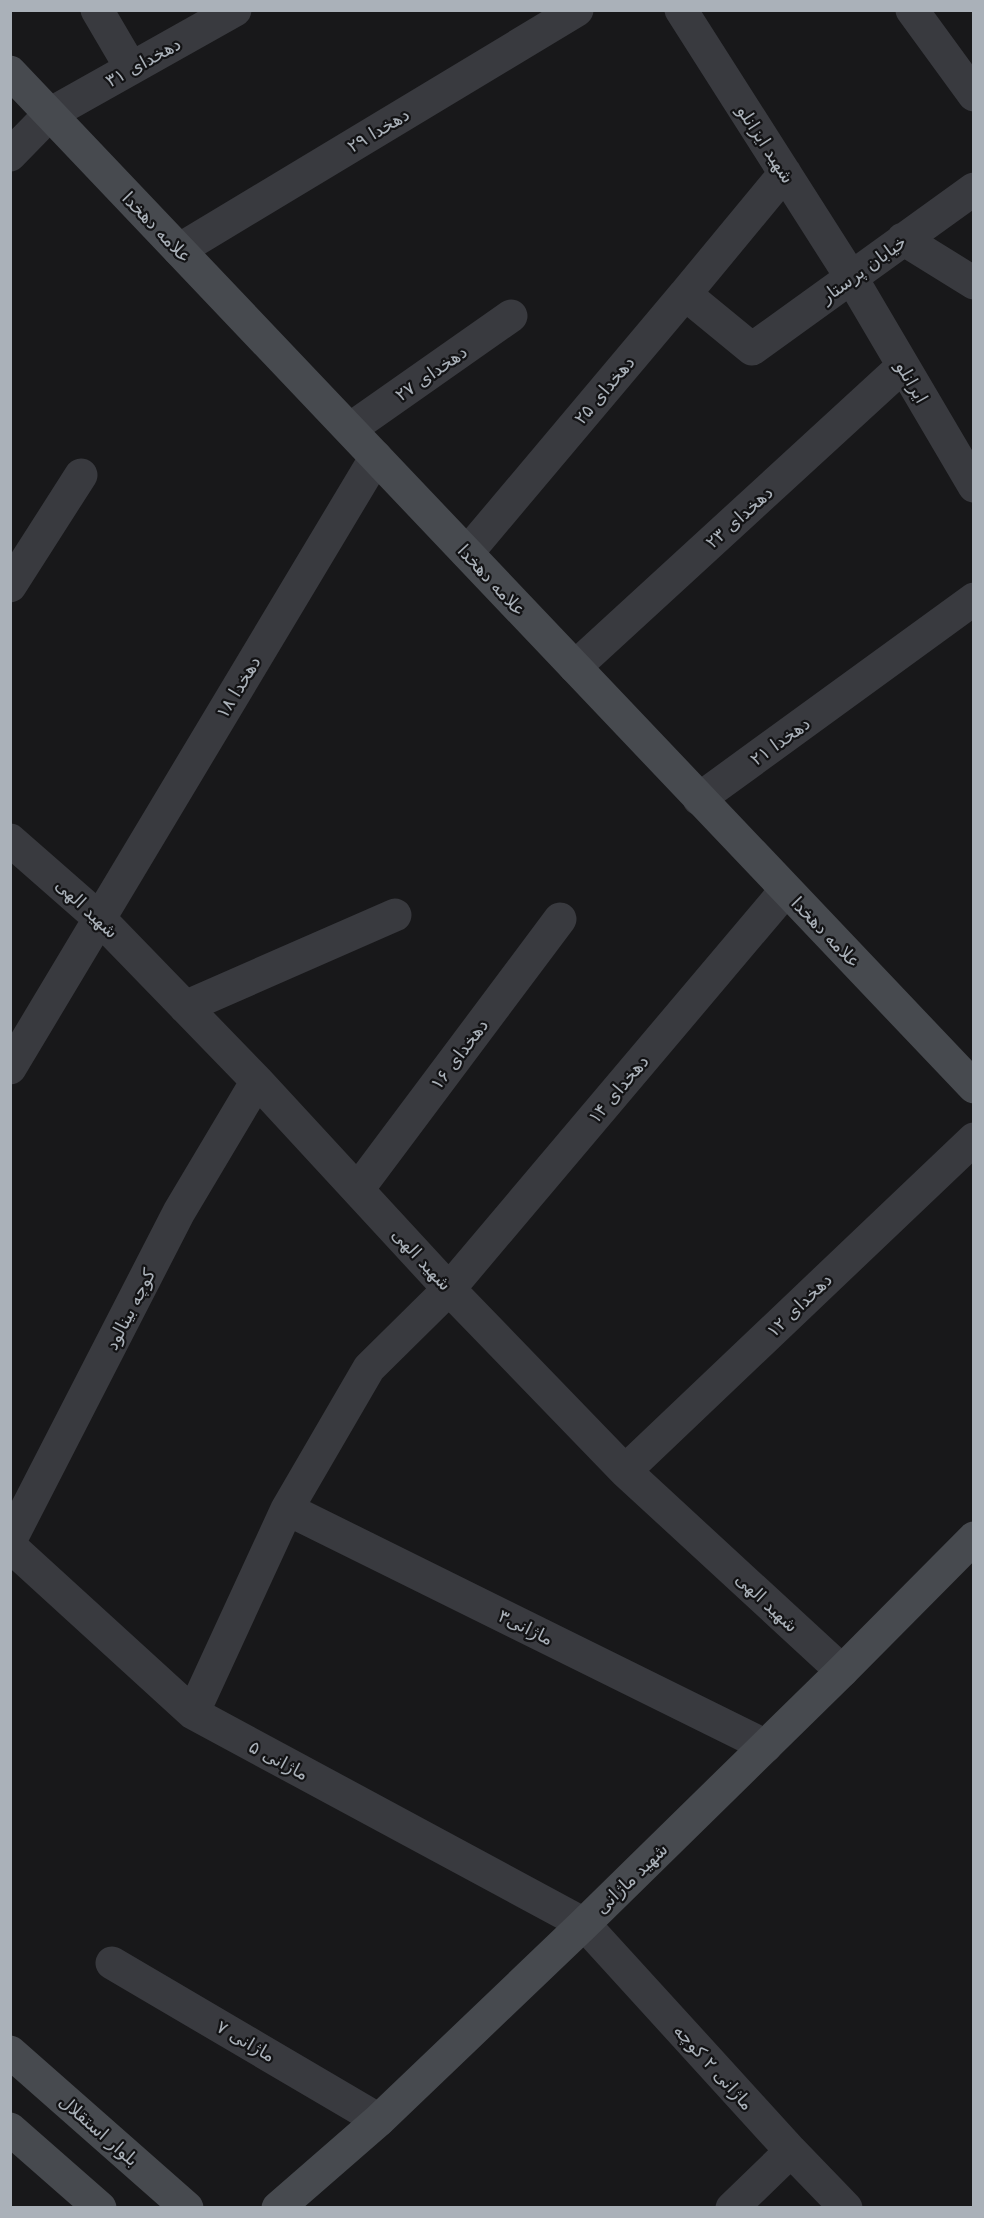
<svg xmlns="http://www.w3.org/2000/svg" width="984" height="2218" viewBox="0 0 984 2218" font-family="'DejaVu Sans',Cairo,sans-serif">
<rect width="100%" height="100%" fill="#18181a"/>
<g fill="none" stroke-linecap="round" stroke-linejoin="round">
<path stroke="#393a3f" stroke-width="33" d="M97 10 131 68
M681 10 851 277 974 486
M912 10 974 95
M10 155 50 114 235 10
M903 239 974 283
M179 250 577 10
M685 294 785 173
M350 429 511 316
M467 553 685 294 752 349 974 189
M10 586 81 475
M575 667 903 366
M699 799 974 599
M10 840 99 918 257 1081 449 1289 625 1471 842 1671
M185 1007 395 915
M10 1068 376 457
M358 1189 560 919
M625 1471 974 1139
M287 1509 766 1746
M10 1541 179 1212 257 1081
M10 1546 193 1713 584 1924 791 2151 846 2208
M193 1713 287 1509 369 1368 449 1289 786 890
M112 1963 379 2120
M732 2208 791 2151"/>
<path stroke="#474a4f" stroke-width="33" d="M10 72 974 1087
M10 2052 187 2208
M10 2129 100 2208
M278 2208 379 2120 584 1924 842 1671 974 1538"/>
</g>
<g text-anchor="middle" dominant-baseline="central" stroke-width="4.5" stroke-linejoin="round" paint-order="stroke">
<g font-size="18" fill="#aab1b9" stroke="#131315">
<text transform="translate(143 62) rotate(-29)">دهخدای ۳۱</text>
<text transform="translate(378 130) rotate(-31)">دهخدا ۲۹</text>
<text transform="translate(766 144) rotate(57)">شهید ایزانلو</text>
<text transform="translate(157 227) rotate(46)">علامه دهخدا</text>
<text transform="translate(863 269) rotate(-36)">خیابان پرستار</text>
<text transform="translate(431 373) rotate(-35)">دهخدای ۲۷</text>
<text transform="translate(912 382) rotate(60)">ایرانلو</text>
<text transform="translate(604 390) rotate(-50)">دهخدای ۲۵</text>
<text transform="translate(739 517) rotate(-42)">دهخدای ۲۳</text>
<text transform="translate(492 580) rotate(47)">علامه دهخدا</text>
<text transform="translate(238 687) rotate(-59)">دهخدا ۱۸</text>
<text transform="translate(780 741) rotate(-36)">دهخدا ۲۱</text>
<text transform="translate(87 908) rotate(43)">شهید الهی</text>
<text transform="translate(826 932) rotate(46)">علامه دهخدا</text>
<text transform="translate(459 1054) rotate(-53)">دهخدای ۱۶</text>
<text transform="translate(618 1089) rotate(-50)">دهخدای ۱۴</text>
<text transform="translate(422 1259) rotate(47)">شهید الهی</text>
<text transform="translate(799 1305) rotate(-44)">دهخدای ۱۲</text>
<text transform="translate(130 1309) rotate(-63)">کوچه بینالود</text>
<text transform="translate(767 1602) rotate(43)">شهید الهی</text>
<text transform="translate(526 1627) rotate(26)">ماژانی۳</text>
<text transform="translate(279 1760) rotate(28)">۵ ماژانی</text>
<text transform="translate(631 1878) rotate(-44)">شهید ماژانی</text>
<text transform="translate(246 2041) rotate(30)">۷ ماژانی</text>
<text transform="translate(714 2067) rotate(48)">ماژانی ۲ کوچه</text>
<text transform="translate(99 2130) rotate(41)">بلوار استقلال</text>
</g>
</g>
<rect width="984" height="2218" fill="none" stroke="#aab1b9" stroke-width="24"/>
</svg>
